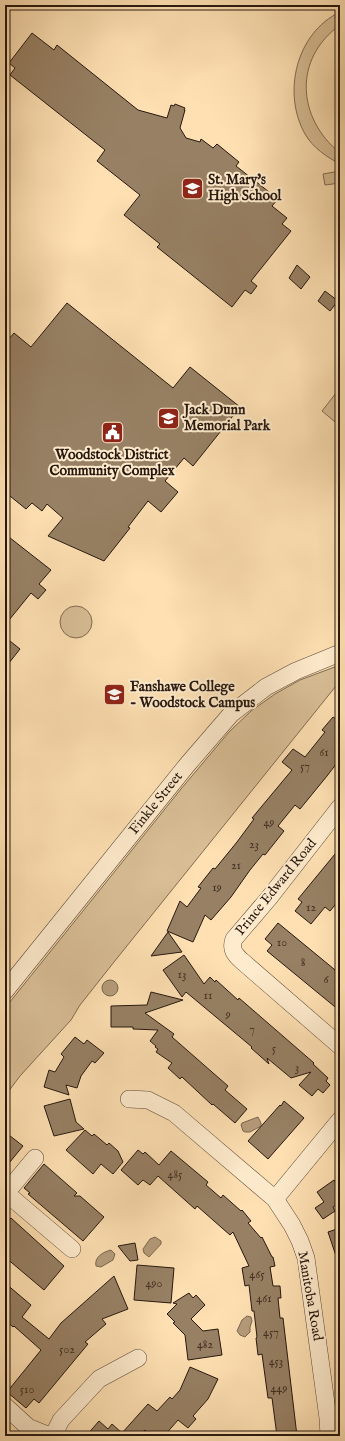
<svg xmlns="http://www.w3.org/2000/svg" width="345" height="1441" viewBox="0 0 345 1441" font-family="'IM FELL English',serif">
<rect width="100%" height="100%" fill="#fee0b2"/>
<filter id="stains"><feTurbulence type="fractalNoise" baseFrequency=".005" numOctaves="4"/><feColorMatrix values="0 0 0 0 .2 0 0 0 0 .09 0 0 0 0 .02 0 0 0 .5 -.17"/></filter>
<radialGradient id="worn" r=".72"><stop offset=".6" stop-color="#630" stop-opacity="0"/><stop offset="1" stop-color="#630" stop-opacity=".3"/></radialGradient>
<path fill="#d9be96" stroke="#806b52" d="M340 12V25C293 59 297 118 340 153V164C327 157 313 148 305 134 282 93 296 33 340 12Z
M340 171V183L325 185 323 174Z
M340 388V426L322 411Z
M60 622a16 16 0 1 1 32 0a16 16 0 1 1-32 0Z
M340 665V681L114 962 80 1005 71 1020 20 1076 5 1096V1008L181 789 229 732 251 711 275 694 300 680Z"/>
<path fill="#b59c7b" stroke="#7c6750" d="M102 988a8 8 0 1 1 16 0a8 8 0 1 1-16 0Z
M258 1117 261 1123V1126L250 1132H245L243 1131 241 1125 242 1123Z
M155 1237 161 1241V1244L149 1257 144 1253 143 1249 150 1239Z
M111 1250 115 1254 113 1260 101 1267 96 1266C94 1257 103 1252 111 1250Z
M247 1316 251 1317 252 1321 250 1327V1332L245 1337 240 1335 237 1331 242 1320Z"/>
<path fill="#978064" stroke="#27180f" d="M32 33 54 50 57 45 138 110 167 118 171 105 174 106 175 104 185 108 184 110H185L180 128 186 138 200 142 201 139 213 148 217 144 239 162 236 166 278 199 272 206 287 218 282 224 291 231 251 281 257 286 251 294 245 290 232 307 157 247 160 244 124 215 140 195 97 161 105 150 10 75 15 68 9 63Z
M297 265 310 277 301 289 289 278Z
M325 291 338 301 330 311 318 301Z
M67 303 173 388 190 367 240 407 193 466 184 458 165 481 178 492 161 512 148 501 128 527 130 528 104 561 48 536 63 518 47 504 42 511 32 503 26 509 5 492V344L14 333 31 347Z
M5 534 51 570 39 584 46 590 38 599 31 593 5 625Z
M5 637 20 649 5 668Z
M333 717 340 722V759L327 776 300 809 295 805 278 826 284 831 265 855 263 854 250 870 231 897 211 920 205 915 193 942 167 931 180 901 187 907 201 888 198 887 213 868 215 869 237 842 254 819 252 818 292 770 282 762 293 749 305 757 325 732 322 730Z
M340 848V899L330 911 325 907 311 924 295 911 302 902 298 899Z
M278 923 340 974V1011L267 951 272 945 265 939Z
M168 932 182 952 151 956Z
M184 955 204 984 210 977 215 982 216 980 238 1000 239 998 314 1063 313 1064 328 1078 326 1081 330 1085 323 1093 318 1089 312 1096 299 1085 311 1072 291 1078 267 1058 269 1064 251 1048 252 1047 186 992 182 997 163 970Z
M151 992 183 1000 145 1013 174 1034 172 1037 228 1086 225 1090 247 1109 235 1123 213 1104 212 1105 182 1077 180 1079 168 1068 172 1063 156 1052 158 1049 155 1047 156 1046 150 1041 158 1030 133 1029V1027H111V1006L147 1005Z
M75 1037 84 1044 87 1040 104 1053 95 1063 92 1061 81 1076 77 1088 66 1085 69 1095 44 1087 49 1070 55 1072 64 1057 61 1054Z
M70 1099 76 1122 84 1129 54 1136 44 1106Z
M284 1101 304 1118 268 1159 248 1141 280 1105 281 1106Z
M85 1130 92 1136 94 1134 107 1145 109 1143 118 1151 123 1162 113 1174 101 1164 93 1174 66 1150Z
M5 1132 23 1146 5 1168Z
M138 1150 143 1154 145 1152 159 1165 171 1151 208 1182 206 1185 221 1198 223 1195 241 1211 242 1210 251 1221 248 1223 261 1238 262 1237 272 1257H273L275 1266 270 1267 273 1286H280L281 1298H278L280 1318H283L297 1436H277L272 1398H268L262 1354 258 1355 256 1338 257 1337 254 1311H252L249 1285 245 1286 242 1268 249 1266 233 1232 230 1235 197 1206 195 1209 158 1176 150 1185 143 1180 138 1185 121 1170Z
M44 1164 77 1193 74 1196H80L104 1217 83 1241 28 1194 30 1193 24 1188Z
M334 1180 340 1188V1202L333 1207 335 1211 323 1219 315 1208 324 1202 317 1192Z
M5 1216 9 1220 11 1218 64 1266 44 1290 5 1257Z
M340 1228V1262H338L328 1232Z
M135 1243 138 1260 130 1261 118 1246Z
M137 1265 174 1268 171 1303 134 1300Z
M114 1276 128 1309 102 1319 106 1324 85 1342 88 1344 78 1356 39 1403 34 1399 26 1408 7 1392 41 1350 14 1326 13 1327 5 1320V1283L31 1305 22 1317 49 1339 61 1323Z
M189 1293 193 1298 196 1295 205 1305 191 1319 203 1331 218 1329 222 1355 188 1360 185 1335 173 1323 175 1322 167 1314 177 1304 173 1303Z
M190 1367 218 1379 208 1399 193 1416 196 1419 188 1428 178 1420 164 1436H152L145 1430 138 1436H86L99 1421 108 1429 112 1424 122 1433 148 1404 157 1411 170 1397 172 1399 180 1390Z"/>
<g fill="none" stroke-linecap="round" stroke-linejoin="round">
<defs>
<path id="minor" d="M340 807 269 898 234 939C230 949 235 955 242 961L340 1046
M5 991 187 765 231 714 266 687 296 671 340 653
M129 1099 148 1100 174 1113 275 1199 292 1225 300 1241 306 1258 319 1352 328 1418 329 1436
M6 1193 35 1158
M5 1195 6 1193 72 1249
M275 1199 340 1120
M5 1406 28 1427 50 1436
M53 1436 61 1420 99 1379 138 1358"/>
</defs>
<use href="#minor" stroke="#5d4a38" stroke-width="18"/>
<use href="#minor" stroke="#feebcd" stroke-width="17"/>
</g>
<defs>
<symbol id="school-square" viewBox="-11 -11 22 22"><rect x="-9" y="-9" width="18" height="18" rx="4" fill="#8f2418" stroke="#feebcd"/><path d="M0-5L7-2L0 1L-7-2ZM-4 1L0 2.5L4 1V4Q0 6-4 4Z" fill="#fff"/></symbol>
<symbol id="university-square" viewBox="-11 -11 22 22"><rect x="-9" y="-9" width="18" height="18" rx="4" fill="#8f2418" stroke="#feebcd"/><path d="M0-5L7-2L0 1L-7-2ZM-4 1L0 2.5L4 1V4Q0 6-4 4Z" fill="#fff"/></symbol>
<symbol id="civic-square" viewBox="-11 -11 22 22"><rect x="-9" y="-9" width="18" height="18" rx="4" fill="#8f2418" stroke="#feebcd"/><path d="M-.6-6.5H3V-4.5H.6V-3L4-1V1h2V6H-6V1h2V-1L-.6-3ZM-1.2 2.5V6h2.4V2.5Z" fill="#fff"/></symbol>
</defs>
<g fill-rule="evenodd">
<use href="#school-square" x="180" y="176" width="25" height="25"/>
<use href="#university-square" x="156" y="406" width="25" height="25"/>
<use href="#civic-square" x="100" y="420" width="25" height="25"/>
<use href="#university-square" x="102" y="682" width="25" height="25"/>
</g>
<g text-anchor="middle" dominant-baseline="central" stroke-width="4" stroke-linejoin="round" paint-order="stroke">
<g font-size="12" fill="#433224">
<text x="324" y="752">61</text>
<text x="305" y="766">57</text>
<text x="269" y="822">49</text>
<text x="254" y="844">23</text>
<text x="236" y="865">21</text>
<text x="217" y="887">19</text>
<text x="311" y="907">12</text>
<text x="282" y="942">10</text>
<text x="303" y="962">8</text>
<text x="182" y="974">13</text>
<text x="326" y="979">6</text>
<text x="208" y="995">11</text>
<text x="228" y="1014">9</text>
<text x="252" y="1029">7</text>
<text x="274" y="1048">5</text>
<text x="297" y="1067">3</text>
<text x="175" y="1174">485</text>
<text x="257" y="1274">465</text>
<text x="154" y="1283">490</text>
<text x="264" y="1298">461</text>
<text x="271" y="1332">457</text>
<text x="205" y="1344">482</text>
<text x="67" y="1349">502</text>
<text x="276" y="1361">453</text>
<text x="279" y="1388">449</text>
<text x="27" y="1389">510</text>
</g>
<g font-size="14" font-weight="bold" fill="#27180f" stroke="#feebcd" text-anchor="start">
<text x="208" y="180">St. Mary's<tspan x="208" dy="16">High School</tspan></text>
<text x="184" y="410">Jack Dunn<tspan x="184" dy="16">Memorial Park</tspan></text>
<text x="112" y="455" text-anchor="middle">Woodstock District<tspan x="112" dy="16">Community Complex</tspan></text>
<text x="130" y="687">Fanshawe College<tspan x="130" dy="16">- Woodstock Campus</tspan></text>
</g>
<g font-size="14" fill="#27180f" stroke="#feebcd">
<text transform="translate(156 803) rotate(-51)">Finkle Street</text>
<text transform="translate(276 887) rotate(-51)">Prince Edward Road</text>
<text transform="translate(310 1296) rotate(80)">Manitoba Road</text>
</g>
</g>
<rect width="345" height="1441" fill="none" stroke="#fee0b2" stroke-width="20"/>
<rect x="6" y="6" width="333" height="1429" fill="none" stroke="#27180f" stroke-width="2"/>
<rect x="10" y="10" width="325" height="1421" fill="none" stroke="#27180f"/>
<rect width="100%" height="100%" filter="url(#stains)"/>
<rect width="100%" height="100%" fill="url(#worn)"/>
</svg>
